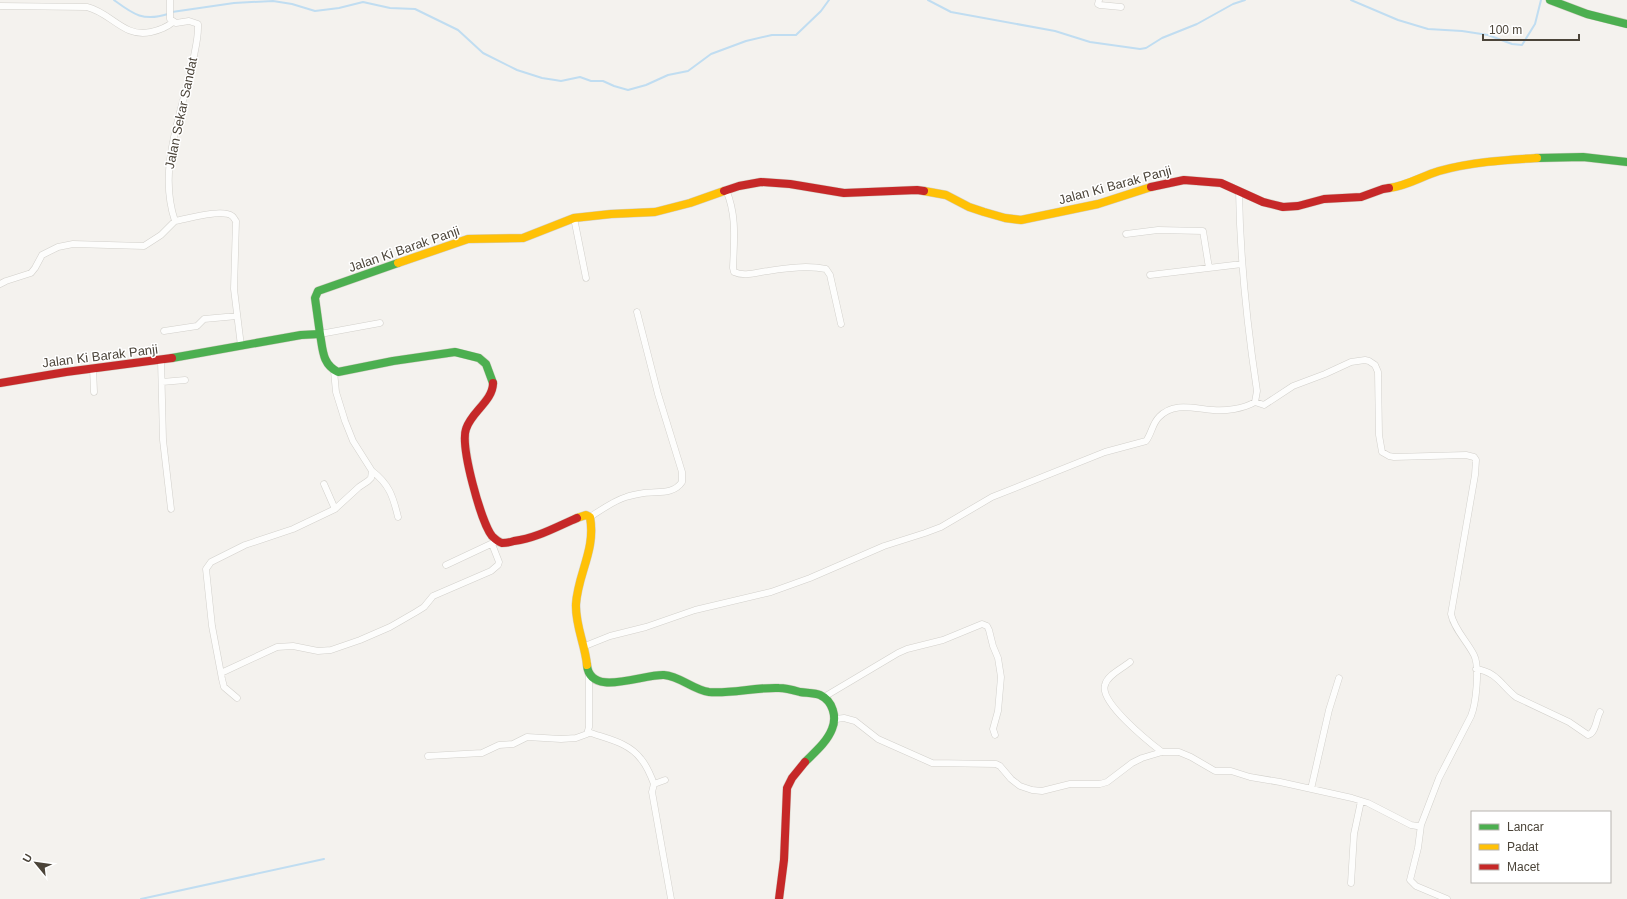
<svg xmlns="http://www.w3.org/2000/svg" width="1627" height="899" viewBox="0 0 1627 899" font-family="Arial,sans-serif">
<rect width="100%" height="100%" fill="#f4f2ee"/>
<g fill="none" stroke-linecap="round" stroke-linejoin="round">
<path stroke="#c0ddf1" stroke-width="2" d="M114 0C133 14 143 22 168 14
M928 0 951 12 1055 31 1090 42 1140 49 1146 48 1162 38 1197 24 1233 4 1245 0
M1351 0 1398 20 1428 29 1462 31 1488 35 1512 44 1522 45 1535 24 1541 0
M172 12 234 3 273 1 292 4 315 11 339 8 363 2 390 8 415 9 458 30 483 53 517 70 542 78 555 80 561 81 580 77 591 81H603L614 86 628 90 646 85 668 75 688 71 711 54 746 41 772 35H796L821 11 829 0
M141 899 324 859"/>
<defs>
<path id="street" d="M170 0V19L176 23 189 21 198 24V28C198 39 195 50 193 61 182 113 157 168 175 221 187 219 223 208 232 216 234 217 234 219 236 221L234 289 241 346
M1099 0 1098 4 1100 5 1121 7
M0 6 87 7C112 13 123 38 151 32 160 30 166 28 173 22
M726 190C737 215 734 241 733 268L734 272C745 277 757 272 768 271 786 268 807 265 826 269L830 275 841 324
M574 218 586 278
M1126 234 1158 230 1203 231 1209 268
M1150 275 1242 264
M0 284 6 281 31 273 35 268 42 255 58 247 73 244 144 246 161 235 175 221
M164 331 197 326 204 319 237 316
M320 334 380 323
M161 360 163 440 171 509
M93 368 94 392
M162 382 185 380
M372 471C389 484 393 496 398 517
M324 484 335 509
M590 517C601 510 613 501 626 497 632 495 638 494 644 493 658 491 673 495 682 482V472L658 394 637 312
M446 565 495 542
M585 646 610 636 646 627 695 610 771 592 810 578 884 546 925 533 941 527 992 497 1105 452 1146 441C1152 433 1152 424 1159 417 1174 401 1195 409 1213 410 1226 411 1243 409 1255 402L1257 391C1247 325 1240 258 1239 191
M1130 662C1123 668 1107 675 1105 685 1099 702 1149 742 1162 752
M1476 669C1497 672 1501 685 1516 697L1569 722 1588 735C1596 733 1596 719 1600 712
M221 673 277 647 293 646 318 651 331 650 360 640 390 627 416 612 424 607 433 596 491 571 498 565 499 562 492 544
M824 697 898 653 907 649 943 640 982 624 987 626 989 630 993 646 998 658 1001 677 998 711 993 729 995 735
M237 698 224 687 222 679 212 626 206 569 211 562 245 545 293 529 335 509 359 487 368 481 371 478 372 471 353 441 345 421 336 392 334 371
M836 719 844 718 855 721 878 739 932 763 996 764 1000 766 1011 779 1020 786 1032 790 1042 791 1070 784H1100L1107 782 1132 763 1142 758 1162 752H1179L1191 757 1215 771H1231L1250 777 1280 782 1352 798 1368 803 1411 825 1417 826 1421 825 1439 778 1471 716C1476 704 1480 667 1474 655 1467 641 1454 629 1451 614L1475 475 1476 460 1474 457 1466 455 1394 457 1389 456 1382 452 1379 435 1378 372 1375 365 1369 361 1365 360 1351 362 1325 374 1293 386 1264 405 1255 402
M588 732C607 739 628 742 641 759 647 766 651 776 654 784
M428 756 482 753 499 745 513 744 527 737 561 739 576 738 587 734 589 727V676
M665 780 654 784 652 792 671 899
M1311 789 1329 710 1339 678
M1421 825 1418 848 1410 880 1416 886 1447 899
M1351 883 1354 834 1361 801"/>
<path id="fast" d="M1550 0 1587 14 1627 24
M1537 158 1583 157 1627 162
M320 334C323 350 322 364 338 372L393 361 455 352 479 358 486 364 493 383
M172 358 301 335 320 334 315 298 318 291 398 263
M587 665C590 698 642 674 664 675 680 676 693 690 709 692 730 694 756 687 779 688 786 688 793 690 800 692 806 693 815 693 820 695 833 701 837 717 832 729 827 742 815 752 805 762"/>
<path id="slow" d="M1389 188C1407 186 1422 176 1439 171 1471 162 1504 160 1537 158
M924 191 946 195 969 207 984 212 1005 218 1021 220 1098 204 1151 187
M398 263 468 239 523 238 574 218 611 214 655 212 690 203 724 191
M577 518 586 515 590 517C596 550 578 573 576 604 575 625 585 644 587 665"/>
<path id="jam" d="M1151 187 1184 180 1221 183 1263 202 1283 207 1298 206 1324 199 1361 197 1383 189 1389 188
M724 191 739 186 761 182 790 184 844 193 917 190 924 191
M0 383 66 372 172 358
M493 383C493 401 471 412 466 429 460 446 481 522 492 536 495 539 499 542 502 543 506 543 511 542 514 541 537 538 556 527 577 518
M779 899 784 860 787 788 792 778 805 762"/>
</defs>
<use href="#street" stroke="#d2d0cb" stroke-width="7"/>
<use href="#fast" stroke="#d3cfc5" stroke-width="9"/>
<use href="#slow" stroke="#d3cfc5" stroke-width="9"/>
<use href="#jam" stroke="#d3cfc5" stroke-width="9"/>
<use href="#street" stroke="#fdfdfc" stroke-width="6"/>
<use href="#fast" stroke="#4caf50" stroke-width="8"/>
<use href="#slow" stroke="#ffc107" stroke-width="8"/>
<use href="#jam" stroke="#c62828" stroke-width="8"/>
</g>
<g text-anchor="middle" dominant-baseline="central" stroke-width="3" stroke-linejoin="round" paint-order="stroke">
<g font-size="13" fill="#4b4439" stroke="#fff">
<text transform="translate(181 113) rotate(-78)">Jalan Sekar Sandat</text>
<text transform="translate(1115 185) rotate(-15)">Jalan Ki Barak Panji</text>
<text transform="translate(404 249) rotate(-19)">Jalan Ki Barak Panji</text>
<text transform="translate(100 356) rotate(-7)">Jalan Ki Barak Panji</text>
</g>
</g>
<rect x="1471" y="811" width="140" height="72" fill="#ffffff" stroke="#b7b4b0"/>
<rect x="1479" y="824" width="20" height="6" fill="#4caf50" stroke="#b7b4b0"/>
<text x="1507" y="831" font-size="12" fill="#4b4439">Lancar</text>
<rect x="1479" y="844" width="20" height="6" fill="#ffc107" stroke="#b7b4b0"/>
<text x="1507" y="851" font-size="12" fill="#4b4439">Padat</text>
<rect x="1479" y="864" width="20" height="6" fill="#c62828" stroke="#b7b4b0"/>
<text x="1507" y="871" font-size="12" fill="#4b4439">Macet</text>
<g transform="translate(36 863) rotate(299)" stroke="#ffffff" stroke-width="3" paint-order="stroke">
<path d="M0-3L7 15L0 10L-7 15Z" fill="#4b4439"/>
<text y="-6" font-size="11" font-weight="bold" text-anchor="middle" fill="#4b4439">U</text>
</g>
<path d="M1483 34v6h96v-6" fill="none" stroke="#4b4439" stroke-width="2"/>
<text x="1489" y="34" font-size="12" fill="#4b4439" stroke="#ffffff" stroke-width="3" paint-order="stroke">100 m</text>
</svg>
